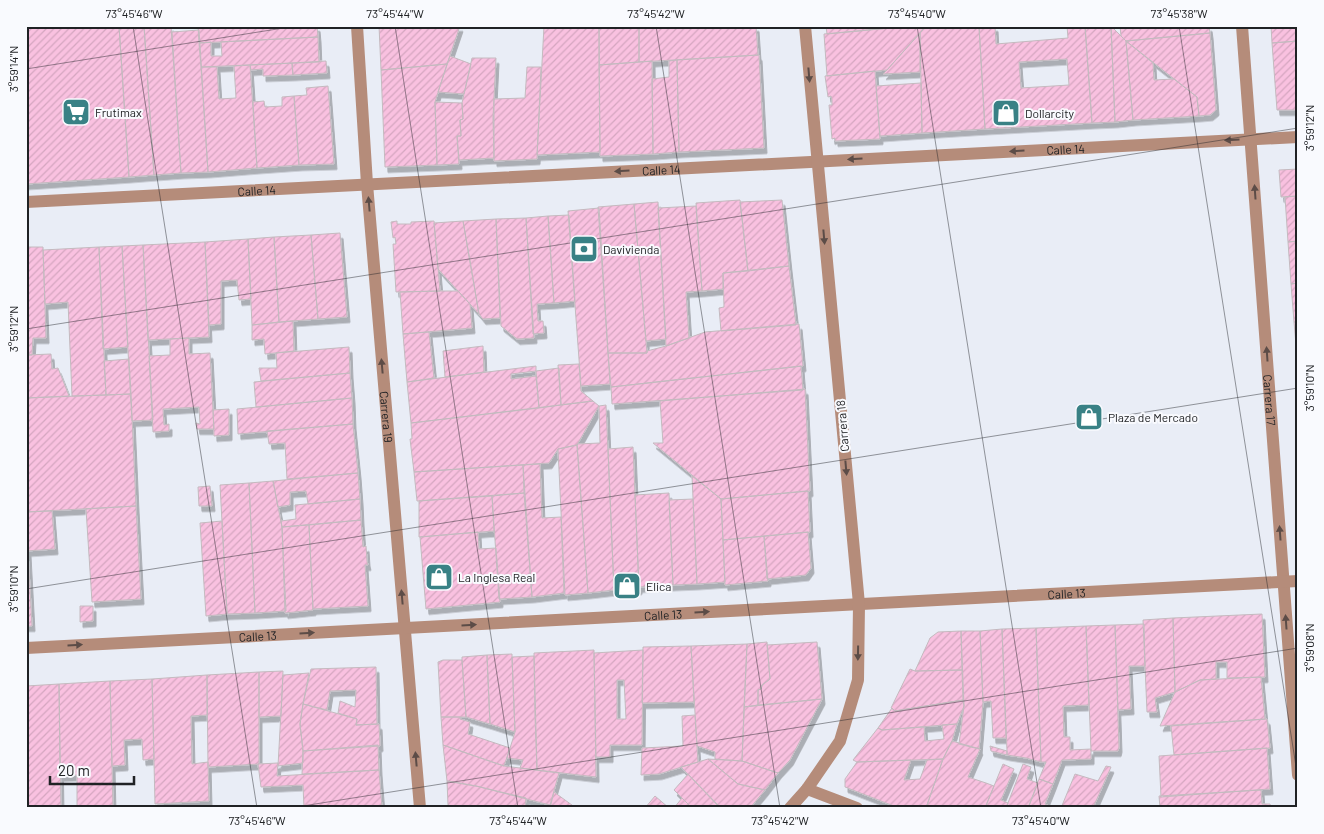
<svg xmlns="http://www.w3.org/2000/svg" width="1324" height="834" viewBox="0 0 1324 834" font-family="Barlow,sans-serif">
<defs>
<pattern id="building-hatch" width="6" height="6" patternUnits="userSpaceOnUse" patternTransform="scale(1.25)"><rect width="6" height="6" fill="#f9c1e0"/><path d="M-1 1l2-2M0 6l6-6M5 7l2-2" fill="none" stroke="#d5a6c0"/></pattern>
<filter id="shadow"><feDropShadow dx="3" dy="5.5" stdDeviation="0" flood-color="#0004"/></filter>
</defs>
<rect width="100%" height="100%" fill="#e9edf6"/>
<path fill="url(#building-hatch)" stroke="#c4babf" fill-rule="evenodd" filter="url(#shadow)" d="M26 26H119L129 177 26 184Z
M119 26H144L154 175 129 177Z
M144 26H171L181 173 154 175Z
M198 26H317L318 37 199 43Z
M379 26H460L447 64 381 70Z
M544 26H599L600 152 537 155Z
M599 26H639V62L599 65Z
M639 26H756L758 55 639 62Z
M826 26H911L827 34Z
M911 26H926L887 70 827 76 824 34Z
M926 26H979L985 129 922 133 920 33Z
M979 26H995L996 44 1068 38 1067 26H1085L1092 123 985 129ZM1067 59 1069 85 1021 88 1019 62Z
M1085 26H1111L1115 122 1092 123Z
M1111 26 1126 41 1133 120 1115 122Z
M1120 26H1209L1210 33 1126 41 1121 36Z
M1271 26H1298V41L1272 43Z
M199 30 208 172 181 173 172 32Z
M920 33V72L883 74 887 70Z
M1210 33 1216 110 1210 115 1199 116 1197 97 1126 41Z
M318 37 319 62 201 67 199 43 211 42V56H222L221 42Z
M1126 41 1153 63 1154 80 1174 79 1197 97 1199 116 1133 120Z
M1298 41V110H1277L1272 43Z
M759 55 764 148 679 152 677 60Z
M450 56 471 64 464 94 438 92Z
M472 58H496L493 118 494 158 459 160 457 136H461L460 120 463 119 462 103Z
M677 60 679 152 653 154 652 79 669 77V61Z
M326 61 327 73 293 75 292 63Z
M652 61 653 154 600 156 599 65Z
M292 63 293 75 263 76V69L251 70 250 65Z
M447 64 435 102 437 165 385 167 381 70Z
M250 65 257 168 208 172 201 67H217L219 99 236 98 234 66Z
M527 67H541L537 159 494 161V99L525 98Z
M875 71 880 139 835 141V138L832 139 829 105H832V100L831 96 828 97 825 76Z
M921 83 922 133 880 136 876 86Z
M328 86 334 164 299 165 294 96 307 95 306 88Z
M294 96 299 165 257 168 253 102 264 101 265 107 282 106V97Z
M435 102 462 103 463 119 460 120 461 136H457L459 164 437 165Z
M1298 169V196L1281 197 1279 170Z
M1298 196V241L1288 242 1285 197Z
M740 200 748 271 723 273V289L702 291 696 203Z
M782 200 789 266 748 271 740 202Z
M658 202 666 339 646 341 634 204Z
M634 204 647 353H608L598 207Z
M696 206 702 291 686 292 689 338 666 346 658 208Z
M599 208 610 384 581 386 568 211Z
M569 215 575 301 554 303 548 216Z
M548 216 554 303 537 304 538 321H543L544 333 533 334 526 218Z
M526 218 534 338 517 339 501 326 496 219Z
M496 219 500 318 483 319 479 314 463 221Z
M397 221V224H411V222L434 221 440 291 396 292 393 244H396L395 237 393 238 391 222Z
M463 221 466 238 479 314 438 269 434 223Z
M340 233 347 317 318 319 311 235Z
M311 235 318 319 279 322 274 237Z
M274 237 279 322 252 325 248 239Z
M248 239 251 299 239 300 237 280 221 281V324L209 325 205 242Z
M1298 241V283L1291 284 1288 242Z
M205 242 209 337 148 340 143 245Z
M143 245 153 420 132 421 122 246Z
M122 246 128 347 103 349 99 247Z
M26 247H43L46 338H33L32 355H26Z
M99 247 106 395 72 396 68 302 45 304 43 250Z
M789 266 796 325 721 331 719 308 724 307 723 273Z
M1298 283V322H1294L1291 284Z
M440 291H458L470 304 472 328 403 334 400 292Z
M293 321 294 351 265 354 264 339 252 340V325Z
M1294 322H1298V345H1296Z
M799 324 803 366 611 387 608 353H647V351L666 346 705 332Z
M429 332 434 378 407 382 403 334Z
M189 338V354L210 353 214 429H197L196 423 200 424 199 407 163 409 164 425 169 424V431L153 432 149 356 170 355V339Z
M483 346 484 372 445 377 443 351Z
M349 347 350 373 261 381 259 368H277L276 353Z
M51 354 52 369 58 368 69 396 26 398V355Z
M129 359 131 394 106 395 104 361Z
M579 364 581 391 593 401 561 405 558 365Z
M536 366V371L511 374V379L536 376 539 408 411 423 407 382Z
M801 366 803 390 612 404 611 387Z
M559 368 561 405 539 408 536 371Z
M350 373 352 398 256 407 254 382Z
M805 389 810 491 721 499 653 443H663L660 401Z
M131 394 136 506 26 512V398Z
M352 398 353 424 238 434 237 409Z
M593 401 599 406 577 445 558 449 549 463 414 472 410 439H412L411 423Z
M606 405 614 590 588 593 577 444 600 443 599 406Z
M229 409V435L214 436 213 410Z
M353 424 358 473 287 479 285 443 269 444 267 431Z
M577 445 588 593 565 595 558 449Z
M633 447 639 589 614 590 608 449Z
M540 464 542 518 561 517 564 593 532 597 523 465Z
M523 465 524 493 417 501 414 472Z
M358 473 360 499 308 504 306 491 290 492V505L278 507 273 481Z
M692 476 721 499 725 582 697 584Z
M273 481 282 527 286 611 255 613 249 483Z
M249 483 255 613 227 614 220 485Z
M210 486 212 506H199L198 487Z
M806 491H808L810 532 723 540 721 499Z
M524 493 532 597 499 599 492 496Z
M669 493 673 585 639 587 635 495Z
M492 496 494 531 419 537V501Z
M360 499 361 520 282 527 281 521 296 519 295 505Z
M693 499 697 584 673 585 669 500Z
M136 506 141 599 92 602 86 509Z
M52 511 55 549 26 551V512Z
M361 520 363 547 366 546 367 561 368 565H365L368 606 313 609 309 525Z
M222 521 227 614 206 616 200 523Z
M309 525 313 610 285 613 282 527Z
M478 532 479 549 496 548 500 602 426 609 420 537Z
M808 532 811 568 806 575 767 579 764 536Z
M764 536 768 581 725 585 723 540Z
M26 551H28L32 626H26Z
M80 606H93V621L80 622Z
M1262 614 1265 677 1227 678V662H1216V679L1200 680 1175 692 1173 618Z
M1173 618 1175 692 1155 698 1157 712H1147L1143 620Z
M1144 624 1145 666H1129L1131 709 1118 710 1115 625Z
M1115 625 1119 747 1118 751H1091L1086 626Z
M1086 626 1089 705 1063 706 1064 737H1070V750L1091 749V759L1062 760 1053 784 1039 779 1046 762H1041L1036 628Z
M1036 628 1037 659 1041 762 1026 758 1007 755V751L1002 629Z
M1002 629 1006 738H993L991 701 983 702 980 631Z
M961 631 962 670 915 671 930 638 938 632Z
M961 631H980L983 702 979 749 959 744 964 706Z
M767 642 770 679 762 685 761 689 758 690V705L744 707 747 644Z
M817 642 822 699 758 705V690L761 689 762 685 770 679 767 645Z
M747 644 742 761 715 759V752L697 746 691 646Z
M691 646 694 702 642 703 643 647Z
M594 650 596 777 537 770 534 653Z
M643 650 642 745H610V757H596L594 653ZM617 680H624L626 719H617Z
M512 654V657L515 732 490 724 487 655Z
M487 655V657L490 724 466 717 462 660V657Z
M534 656 535 716 537 770 520 768 523 760 507 758 515 732 512 657Z
M443 660H462L466 717H441L438 662Z
M376 667 377 724 356 725 357 719 338 713 340 701 355 707 356 690 330 691 327 710 303 704 311 669Z
M910 669 915 671 962 670 963 700 895 711 891 708Z
M283 671 281 716 259 717V672Z
M259 672V764L208 767 207 675Z
M309 673 303 704 300 724 303 751V763L278 766 283 675Z
M207 675V715L191 716 192 764 208 762 209 801 155 804 152 679Z
M1261 677 1265 719 1160 726 1175 692 1200 680Z
M152 679 154 759 143 760 142 739 124 740 125 765 112 766 110 681Z
M110 681 113 807 77 808V775L60 776 59 684Z
M59 684 61 808H26V686Z
M822 699 790 760 778 773 742 761 744 707Z
M963 700 964 706 957 724 882 730 878 728 892 708 895 711Z
M303 704 357 719 356 725 379 724 380 746 303 751 300 724Z
M695 715 698 762 659 774 641 775 642 748 683 746 682 716Z
M441 717H460V719L470 722 468 734 510 748 504 766 443 745Z
M1267 719 1270 748 1174 755 1171 726Z
M957 724 952 741 943 759 857 762 853 760 878 728 882 730 924 727 925 741 944 739 942 725Z
M952 741 980 749 968 777 986 783 994 786 985 808H926L943 759Z
M378 745 379 770 302 774 303 751Z
M443 745 504 766 559 773 550 805 476 786 447 781Z
M990 746 1007 751V755L991 751Z
M1267 748 1270 789 1161 797 1159 756Z
M708 759 738 784 765 790 750 808H720L681 767Z
M708 759 742 761 778 773 765 790 738 784Z
M943 759 926 808H899L845 787V779L857 762 911 760 904 780 920 779 927 760Z
M278 763 277 776 379 770 382 808H304L303 785 261 787 258 764Z
M1003 764 1014 769 1001 800 1008 803 1006 808H985Z
M1023 764 1031 767 1027 779 1038 783 1029 806 1028 808H1006Z
M1106 766 1111 767 1093 808H1061L1075 774 1098 781Z
M688 774 718 805 720 808H692L674 790Z
M1039 779 1053 784 1045 804 1054 808H1028Z
M447 781 476 786 526 798 525 808H457L448 805Z
M1261 790 1262 804H1270L1271 808H1160L1159 796Z
M554 792 576 808H550Z
M655 796 669 808H645Z
M682 798 692 808H674Z"/>
<g fill="none" stroke-linecap="round" stroke-linejoin="round">
<g stroke="#b58c7a" stroke-width="12">
<path id="s1" d="M357 26 367 184 420 808"/>
<path id="s2" d="M1242 26 1298 775"/>
<path id="s3" d="M26 202 1298 137"/>
<path id="s4" d="M26 648 1298 581"/>
<path d="M807 789 857 808"/>
<path d="M790 808 807 789 840 741 858 680 859 604 805 26"/>
</g>
</g>
<defs><path id="oneway-solid" d="M-6-.8H1V-3.2L6.5 0L1 3.2V.8H-6Z" transform="scale(1.25)"/></defs>
<g fill="#5c4c47">
<use href="#oneway-solid" transform="translate(809 75) rotate(85)"/>
<use href="#oneway-solid" transform="translate(1232 140) rotate(177)"/>
<use href="#oneway-solid" transform="translate(1017 151) rotate(177)"/>
<use href="#oneway-solid" transform="translate(855 159) rotate(177)"/>
<use href="#oneway-solid" transform="translate(622 171) rotate(177)"/>
<use href="#oneway-solid" transform="translate(1255 192) rotate(-94)"/>
<use href="#oneway-solid" transform="translate(369 204) rotate(-95)"/>
<use href="#oneway-solid" transform="translate(824 237) rotate(85)"/>
<use href="#oneway-solid" transform="translate(1267 354) rotate(-94)"/>
<use href="#oneway-solid" transform="translate(382 366) rotate(-95)"/>
<use href="#oneway-solid" transform="translate(846 468) rotate(85)"/>
<use href="#oneway-solid" transform="translate(1280 533) rotate(-94)"/>
<use href="#oneway-solid" transform="translate(402 597) rotate(-95)"/>
<use href="#oneway-solid" transform="translate(702 612) rotate(-3)"/>
<use href="#oneway-solid" transform="translate(1286 622) rotate(-94)"/>
<use href="#oneway-solid" transform="translate(469 625) rotate(-3)"/>
<use href="#oneway-solid" transform="translate(307 633) rotate(-3)"/>
<use href="#oneway-solid" transform="translate(75 645) rotate(-3)"/>
<use href="#oneway-solid" transform="translate(858 653) rotate(91)"/>
<use href="#oneway-solid" transform="translate(416 759) rotate(-95)"/>
</g>
<path fill="none" stroke="#202225" stroke-width="1" stroke-opacity="0.45" d="M133 26 257 808M395 26 518 808M656 26 780 808M917 26 1041 808M1179 26 1298 779M26 69 296 26M26 329 1298 128M26 589 1298 388M290 808 1298 648"/>
<defs>
<symbol id="supermarket-square" viewBox="-11 -11 22 22"><rect x="-9" y="-9" width="18" height="18" rx="4" fill="#398185" stroke="#f9fafe"/><path d="M-6-5.5h2.5l.6 2H6L4.5 2H-2.5L-4.4-4H-6ZM-1.5 3.2a1.3 1.3 0 1 0 .1 0ZM3 3.2a1.3 1.3 0 1 0 .1 0Z" fill="#fff"/></symbol>
<symbol id="shop-square" viewBox="-11 -11 22 22"><rect x="-9" y="-9" width="18" height="18" rx="4" fill="#398185" stroke="#f9fafe"/><path d="M-5-2.5h2.3a2.7 3.5 0 0 1 5.4 0H5L5.5 6h-11ZM-1.5-2.5h3a1.5 2.3 0 0 0-3 0Z" fill="#fff"/></symbol>
<symbol id="bank-square" viewBox="-11 -11 22 22"><rect x="-9" y="-9" width="18" height="18" rx="4" fill="#398185" stroke="#f9fafe"/><path d="M-6-4H6V4H-6ZM0-2.3a2.3 2.3 0 1 0 0 4.6a2.3 2.3 0 1 0 0-4.6Z" fill="#fff"/></symbol>
</defs>
<g fill-rule="evenodd">
<use href="#supermarket-square" x="60" y="96" width="32" height="32"/>
<use href="#shop-square" x="990" y="97" width="32" height="32"/>
<use href="#bank-square" x="568" y="233" width="32" height="32"/>
<use href="#shop-square" x="1073" y="401" width="32" height="32"/>
<use href="#shop-square" x="423" y="561" width="32" height="32"/>
<use href="#shop-square" x="611" y="570" width="32" height="32"/>
</g>
<g text-anchor="middle" dominant-baseline="central" stroke-width="4" stroke-linejoin="round" paint-order="stroke">
<g font-size="12" fill="#202225" stroke="#f9fafe" text-anchor="start">
<text x="95" y="112">Frutimax</text>
<text x="1025" y="113">Dollarcity</text>
<text x="603" y="249">Davivienda</text>
<text x="1108" y="417">Plaza de Mercado</text>
<text x="458" y="577">La Inglesa Real</text>
<text x="646" y="586">Elica</text>
</g>
<g font-size="12" fill="#202225" stroke="#f9fafe">
<text stroke="none"><textPath href="#s3" startOffset="1041">Calle 14</textPath></text>
<text stroke="none"><textPath href="#s3" startOffset="636">Calle 14</textPath></text>
<text stroke="none"><textPath href="#s3" startOffset="231">Calle 14</textPath></text>
<text stroke="none"><textPath href="#s2" startOffset="375">Carrera 17</textPath></text>
<text stroke="none"><textPath href="#s1" startOffset="392">Carrera 19</textPath></text>
<text transform="translate(842 426) rotate(-95)">Carrera 18</text>
<text stroke="none"><textPath href="#s4" startOffset="1042">Calle 13</textPath></text>
<text stroke="none"><textPath href="#s4" startOffset="638">Calle 13</textPath></text>
<text stroke="none"><textPath href="#s4" startOffset="232">Calle 13</textPath></text>
</g>
</g>
<rect width="1324" height="834" fill="none" stroke="#f9fafe" stroke-width="55"/>
<path d="M50 776v8h84v-8" fill="none" stroke="#202225" stroke-width="2.5"/>
<text x="58" y="776" font-size="15" fill="#202225" stroke="#f9fafe" stroke-width="4" paint-order="stroke">20 m</text>
<rect x="28" y="28" width="1268" height="778" fill="none" stroke="#202225" stroke-width="2"/>
<g font-size="12" text-anchor="middle" fill="#202225">
<text x="134" y="18">73°45'46"W</text>
<text x="395" y="18">73°45'44"W</text>
<text x="656" y="18">73°45'42"W</text>
<text x="917" y="18">73°45'40"W</text>
<text x="1179" y="18">73°45'38"W</text>
<text transform="translate(14 69) rotate(-90)" y="4">3°59'14"N</text>
<text transform="translate(1310 128) rotate(-90)" y="4">3°59'12"N</text>
<text transform="translate(14 329) rotate(-90)" y="4">3°59'12"N</text>
<text transform="translate(1310 388) rotate(-90)" y="4">3°59'10"N</text>
<text transform="translate(14 589) rotate(-90)" y="4">3°59'10"N</text>
<text transform="translate(1310 648) rotate(-90)" y="4">3°59'08"N</text>
<text x="257" y="825">73°45'46"W</text>
<text x="518" y="825">73°45'44"W</text>
<text x="780" y="825">73°45'42"W</text>
<text x="1041" y="825">73°45'40"W</text>
</g>
</svg>
